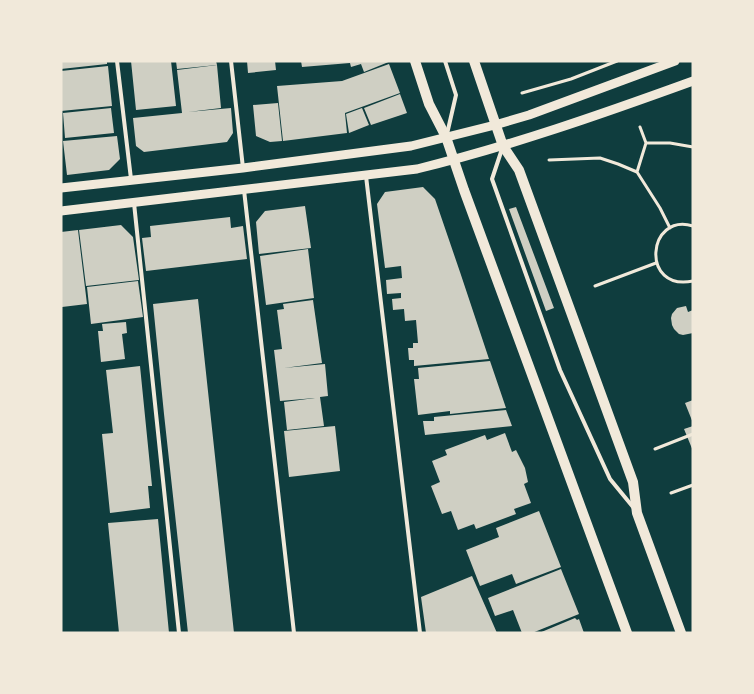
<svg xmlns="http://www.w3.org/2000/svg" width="754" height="694" viewBox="0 0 754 694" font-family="Jost,sans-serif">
<rect width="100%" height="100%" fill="#0f3d3e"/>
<path fill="#cfcfc3" d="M61 61H107V64L61 69Z
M131 61H171L176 106 136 110Z
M176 61H216L217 65 177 69Z
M247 61H275L276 70 248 73Z
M301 61H391L364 72 361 64 351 67 350 63 302 67Z
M389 64 400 93 345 113 347 133 283 141 277 86 342 81Z
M217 65 221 108 188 112 231 108 233 133 227 142 144 152 136 146 133 118 182 113 177 70Z
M108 66 112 106 61 111V71Z
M400 94 407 113 371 125 364 108Z
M278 103 282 141 270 142 256 136 253 105Z
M111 108 114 133 65 138 63 113Z
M362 108 369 125 349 133 346 114Z
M117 136 120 159 109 170 67 175 63 141Z
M423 187 435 199 460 272 437 275 460 272 489 359 414 366V360H409L408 348H413V343H418L416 320 405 321 404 309 393 310 392 299 401 298V293L387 294 386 280 402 278 401 266 385 268 377 204 385 192Z
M305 206 311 248 259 254 256 222 265 211Z
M516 207 554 308 546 311 509 209Z
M230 217 231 228 243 226 247 259 146 271 142 238 151 237 150 226Z
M121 225 133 237 139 280 86 286 79 230Z
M78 230 87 304 62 307 61 232Z
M308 249 314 298 266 305 260 256Z
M138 281 143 317 91 324 87 287Z
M198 299 200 317 234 633H188L164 414 153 304Z
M313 300 322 363 284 368 325 364 328 396 320 397 324 426 287 430 284 402 315 398 280 401 274 350 282 349 277 310 284 309 283 304Z
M686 306 688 312 693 310V333L683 335 679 334 674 329 672 325 671 318 672 314 677 308Z
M126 322 127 333 122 334 125 359 101 362 98 331H103L102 324Z
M490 361 506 408 450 414V411L418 415 414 379H419L418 368Z
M140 366 152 486H148L150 508 110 513 102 434 113 433 106 370Z
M693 400V423L685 403Z
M506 410 512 426 425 435 423 421H434V417Z
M335 426 340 471 289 477 284 431Z
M693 426V451L684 429Z
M505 433 512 452 516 450 525 468 528 482 524 484 531 503 514 509 516 514 476 529 474 524 458 530 451 511 442 514 431 486 440 482 432 461 447 455 445 450 485 435 487 440Z
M539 511 561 567 516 584 512 574 480 586 466 550 499 537 496 528Z
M158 519 169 633H119L108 523Z
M561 569 579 614 532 633H522L513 610 495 616 488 598Z
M472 576 497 633H426L421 597Z
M575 618 577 620 579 619 584 633H539Z"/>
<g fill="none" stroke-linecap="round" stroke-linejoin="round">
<path stroke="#f1e9da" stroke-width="3" d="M522 93 571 79 617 61
M640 127 646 143H670L693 147
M646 143 637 172 660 208 670 228
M549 160 600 158 618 164 637 172
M693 226C647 212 640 292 693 281
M595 286 656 263
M655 449 693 434
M671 493 693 485"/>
<path stroke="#f1e9da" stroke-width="4" d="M117 61 131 179
M231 61 243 168
M445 61 456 95 447 134
M502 149 492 179 560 370 610 479 633 507
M366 176 420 633
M244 190 294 633
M134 203 179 633"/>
<path stroke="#f1e9da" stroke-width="9" d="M61 188 243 168 411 146 495 125 529 115 675 61
M61 211 417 169C511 146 602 114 693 81"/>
<path stroke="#f1e9da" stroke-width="10" d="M415 61 429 104 446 137 464 190 627 633
M474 61 503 146 519 170 633 482 637 513 681 633"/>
</g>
<rect width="754" height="694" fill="none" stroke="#f1e9da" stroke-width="125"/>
</svg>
